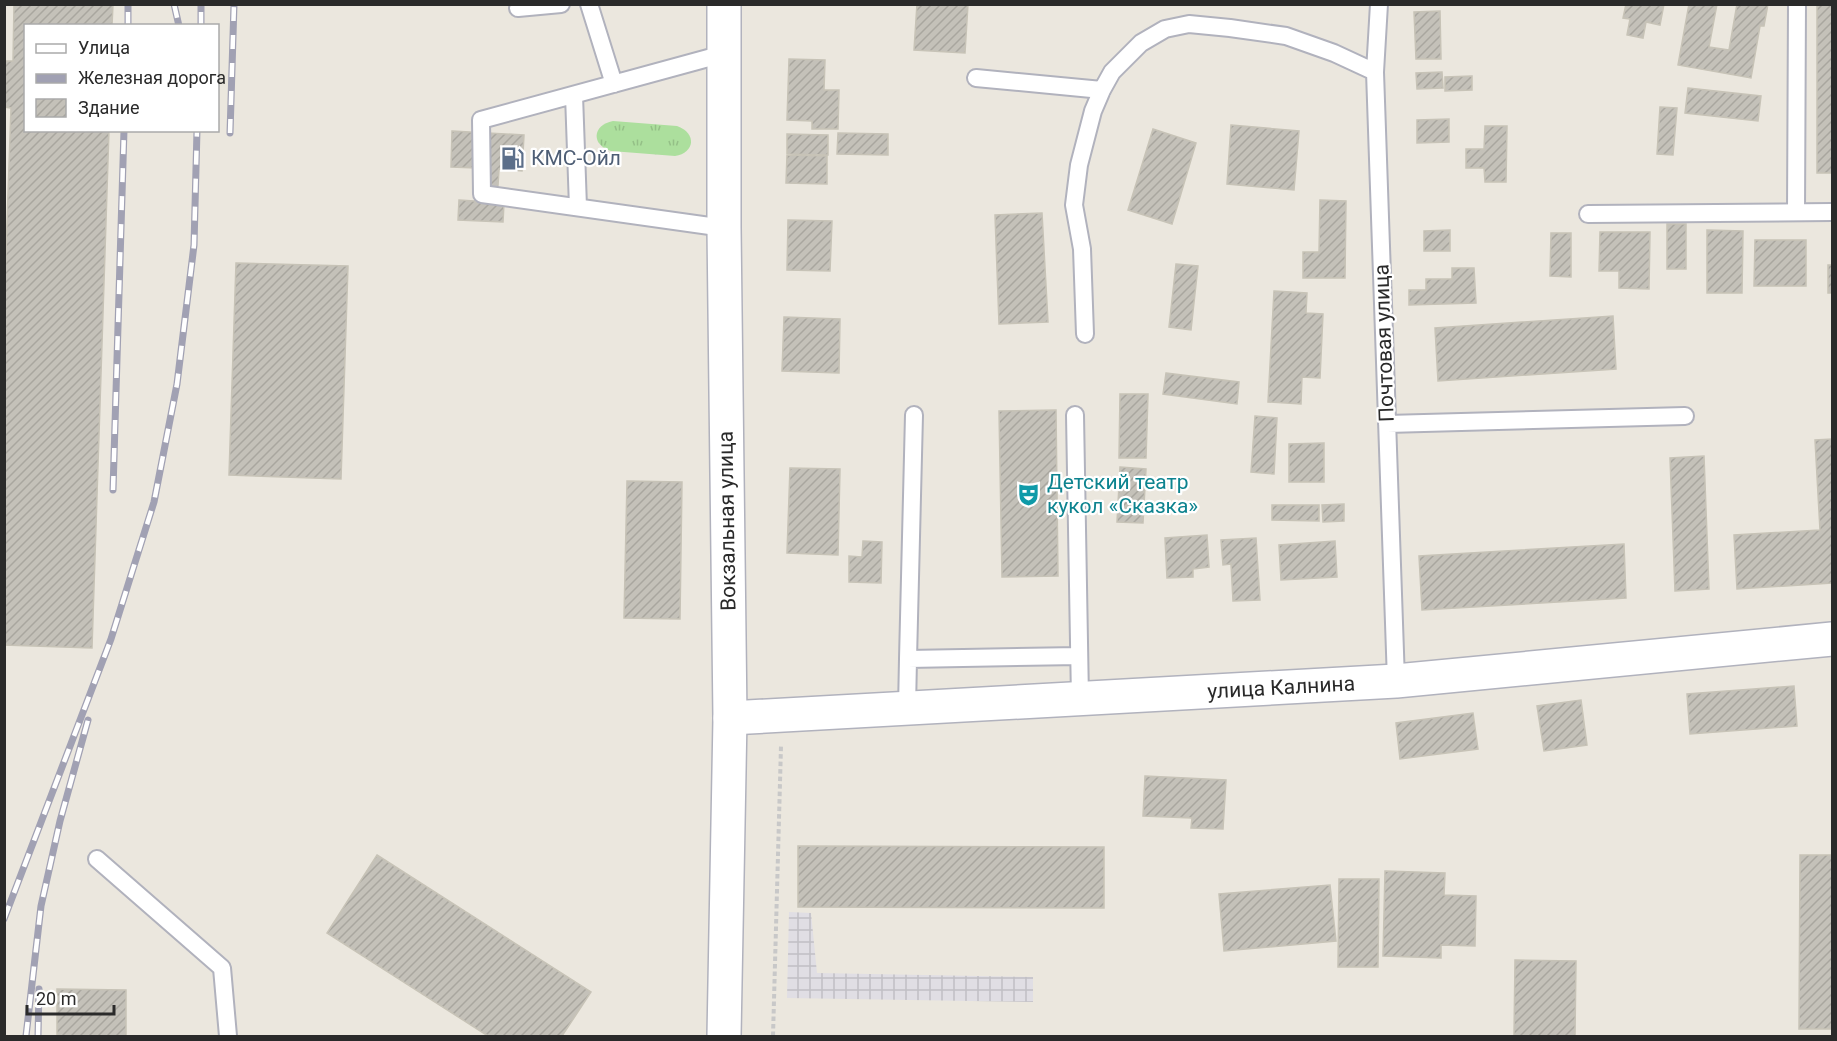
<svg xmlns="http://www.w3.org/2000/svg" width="1837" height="1041" viewBox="0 0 1837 1041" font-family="Roboto,sans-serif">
<defs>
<pattern id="industrial-grid" width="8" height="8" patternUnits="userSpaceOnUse" patternTransform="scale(1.5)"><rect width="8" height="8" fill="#e0dee4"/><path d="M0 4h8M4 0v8" fill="none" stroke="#c0bfc4"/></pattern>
<pattern id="grass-tufts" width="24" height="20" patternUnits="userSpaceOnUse" patternTransform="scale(1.5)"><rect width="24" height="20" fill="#acdf9d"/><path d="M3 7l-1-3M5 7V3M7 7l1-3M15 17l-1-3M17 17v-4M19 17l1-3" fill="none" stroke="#94c087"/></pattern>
<pattern id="building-hatch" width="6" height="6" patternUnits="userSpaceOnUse" patternTransform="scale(1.5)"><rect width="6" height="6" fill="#c4c1b9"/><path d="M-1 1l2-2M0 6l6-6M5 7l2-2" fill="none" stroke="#a9a69f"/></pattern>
</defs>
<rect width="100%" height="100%" fill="#ebe7de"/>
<path fill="url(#industrial-grid)" d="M789 912 811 913 817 973 1033 977V1002L787 998Z"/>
<path fill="url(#grass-tufts)" d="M613 121 677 126C697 133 695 153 675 156L611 151C591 145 592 125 613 121Z"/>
<path fill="url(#building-hatch)" stroke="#c7c3b7" stroke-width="1.5" d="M14 4H113L112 26H26V130H109L92 648 4 645V308L11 108 4 107V61H13Z
M917 4H968L965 53 914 50Z
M1626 4H1664L1660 25 1646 22 1643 38 1627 35 1630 19 1623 18Z
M1689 4H1717L1709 47 1729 50 1737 4H1768L1764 26H1760L1751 78 1678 65Z
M1817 4H1832V173H1817Z
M1440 11 1441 59H1416L1414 12Z
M789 59 825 60 824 90H839L838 129H812V121L787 120Z
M1442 72 1443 88 1417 89 1416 73Z
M1472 76V90L1445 91V77Z
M1688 88 1761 96 1758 121 1685 113Z
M1660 107 1677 108 1673 155 1657 154Z
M1449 119V142L1417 143V120Z
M1231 125 1299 131 1294 190 1227 184Z
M1485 126H1507L1506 182H1485L1484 168H1466V149H1484Z
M1153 129 1196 143 1172 224 1128 210Z
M452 131 524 135 522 171 499 169 497 202 475 201 477 168 451 167Z
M838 133 888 134V155L837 154Z
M787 134 828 135V155L787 154Z
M787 155 827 156V184L786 183Z
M459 200 504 203 503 222 458 220Z
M1320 200 1346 201 1345 278H1303V252H1319Z
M1042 213 1048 322 999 324 995 215Z
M788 220 832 221 830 271 787 270Z
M1667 224H1686V269H1667Z
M1450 230V251H1424V231Z
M1707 230 1743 231 1742 293H1707Z
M1600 232H1650L1649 289 1619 288V271H1599Z
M1551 233H1571V277L1550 276Z
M1755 240H1806V286H1754Z
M236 263 348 266 341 479 229 475Z
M1176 264 1198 266 1191 330 1169 327Z
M1828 265H1832V293H1828Z
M1452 268H1474L1476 303 1409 305V290H1426V279H1452Z
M1274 291 1307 293 1306 313 1323 314 1320 378 1302 377 1301 404 1268 402Z
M1613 316 1616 369 1438 381 1435 328Z
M784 317 840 319 839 373 782 371Z
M1166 373 1239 382 1237 404 1163 394Z
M1120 394H1148L1146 458H1119Z
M1056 410 1058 576 1002 577 999 411Z
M1255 416 1277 418 1274 474 1251 472Z
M1832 439V583L1737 589 1734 535 1820 530 1815 440Z
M1324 443V482H1289V444Z
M1704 456 1709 589 1675 591 1670 458Z
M1120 467 1146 469 1143 523 1117 522Z
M790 468 840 469 838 555 787 553Z
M627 481 682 482 680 619 624 618Z
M1344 504V521L1323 522 1322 505Z
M1272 505H1319V521L1272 520Z
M1207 535 1209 567 1193 569V577L1167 578 1165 538Z
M1256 538 1260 600 1233 601 1231 564 1223 565 1221 540Z
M863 541 882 542 881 583 849 582V556L862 557Z
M1335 541 1337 577 1281 580 1279 545Z
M1624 544 1626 598 1422 610 1419 556Z
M1794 686 1797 726 1690 734 1687 694Z
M1581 700 1587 745 1544 751 1537 706Z
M1473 713 1478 749 1400 759 1396 723Z
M1145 776 1226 780 1223 829 1191 828 1192 818 1143 816Z
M798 846 1104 847V908L798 907Z
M377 855 591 992 562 1036H488L327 933Z
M1800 855H1832V1029H1799Z
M1385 871 1445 873 1444 895 1476 896 1475 946 1441 945V958L1383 956Z
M1339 879H1379L1378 967H1338Z
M1330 885 1336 941 1224 951 1219 894Z
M1515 960 1576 961 1575 1036H1514Z
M57 989 126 990V1036H57Z"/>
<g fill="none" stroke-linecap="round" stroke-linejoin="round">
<defs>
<path id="service" d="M589 4 614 84
M1379 4 1375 72 1396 681
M518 8 561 4
M723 54 481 120 482 194 724 228
M976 78 1102 90
M574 95 578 207
M1796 212 1797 4
M1588 214 1832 212
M1085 334 1082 249 1074 205 1079 165 1093 111 1102 90 1112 72 1141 43 1165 29 1189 24 1230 28 1286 36 1334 53 1375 72
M1075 415 1080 699
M1387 424 1685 416
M908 659 914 415
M907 708 908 659 1079 656
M97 859 222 968 228 1036"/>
<g id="minor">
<path id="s1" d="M730 718 1396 681 1832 639"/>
</g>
<path id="secondary" d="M724 1036 730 718 724 228V4"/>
</defs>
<use href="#service" stroke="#b1b2bd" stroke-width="20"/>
<use href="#minor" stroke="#b1b2bd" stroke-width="36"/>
<use href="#secondary" stroke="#b1b2bd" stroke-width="36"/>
<path stroke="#c8c8c8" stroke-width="4" stroke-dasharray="4.5 3" stroke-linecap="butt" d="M773 1036 781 746"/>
<use href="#service" stroke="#fff" stroke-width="16"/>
<use href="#minor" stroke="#fff" stroke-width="33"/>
<use href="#secondary" stroke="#fff" stroke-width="33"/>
<defs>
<path id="rail" d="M174 4 179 26
M128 26V4
M201 26V4
M230 133 234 4
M113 490 124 130
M4 919 111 639 154 502 177 384 194 245 197 130
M26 1036 41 906 60 821 88 720
M38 1036 39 989"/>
</defs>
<use href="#rail" stroke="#a1a1b3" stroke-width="7"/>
<use href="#rail" stroke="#fff" stroke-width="4.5" stroke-dasharray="14" stroke-linecap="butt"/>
</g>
<defs>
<symbol id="fuel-bare" viewBox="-9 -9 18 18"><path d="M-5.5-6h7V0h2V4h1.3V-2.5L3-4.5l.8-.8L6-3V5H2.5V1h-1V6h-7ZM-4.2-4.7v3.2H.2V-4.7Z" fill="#5c6f8a" stroke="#fff" stroke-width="2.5" paint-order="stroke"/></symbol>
<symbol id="theatre-bare" viewBox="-9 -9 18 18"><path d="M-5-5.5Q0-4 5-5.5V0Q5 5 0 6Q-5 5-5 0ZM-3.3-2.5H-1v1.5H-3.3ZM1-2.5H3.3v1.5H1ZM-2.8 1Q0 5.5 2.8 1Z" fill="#0f9aa8" stroke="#fff" stroke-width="2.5" paint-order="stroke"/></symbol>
</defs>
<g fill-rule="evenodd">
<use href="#fuel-bare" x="496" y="142" width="33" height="33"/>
<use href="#theatre-bare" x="1012" y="478" width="33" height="33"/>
</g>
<g text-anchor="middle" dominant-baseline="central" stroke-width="4.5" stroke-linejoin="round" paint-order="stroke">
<g font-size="21" fill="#4e5e75" stroke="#fff" text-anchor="start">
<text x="531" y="158">КМС-Ойл</text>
</g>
<g font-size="21" fill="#2a2a2a" stroke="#fff">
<text transform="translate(1384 343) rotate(-92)">Почтовая улица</text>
<text transform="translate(727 521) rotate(-91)">Вокзальная улица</text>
<text stroke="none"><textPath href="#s1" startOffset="552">улица Калнина</textPath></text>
</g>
<g font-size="21" fill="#0d838f" stroke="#fff" text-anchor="start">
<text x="1047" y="482">Детский театр<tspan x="1047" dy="24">кукол «Сказка»</tspan></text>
</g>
</g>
<rect width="1837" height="1041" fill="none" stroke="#2a2a2a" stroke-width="12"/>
<rect x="24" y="24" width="195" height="108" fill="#ffffff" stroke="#aaaaaa" stroke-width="1.5"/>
<rect x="36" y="44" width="30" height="9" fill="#ffffff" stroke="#aaaaaa" stroke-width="1.5"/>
<text x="78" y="54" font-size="18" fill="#2a2a2a">Улица</text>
<rect x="36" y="74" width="30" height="9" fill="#a1a1b3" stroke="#aaaaaa" stroke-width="1.5"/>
<text x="78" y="84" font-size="18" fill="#2a2a2a">Железная дорога</text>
<rect x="36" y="99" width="30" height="18" fill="url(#building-hatch)" stroke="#aaaaaa" stroke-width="1.5"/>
<text x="78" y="114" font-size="18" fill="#2a2a2a">Здание</text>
<path d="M27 1005v9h87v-9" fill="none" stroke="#2a2a2a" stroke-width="3"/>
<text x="36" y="1005" font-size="18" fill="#2a2a2a" stroke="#ffffff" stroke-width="4.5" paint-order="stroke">20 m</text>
</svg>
